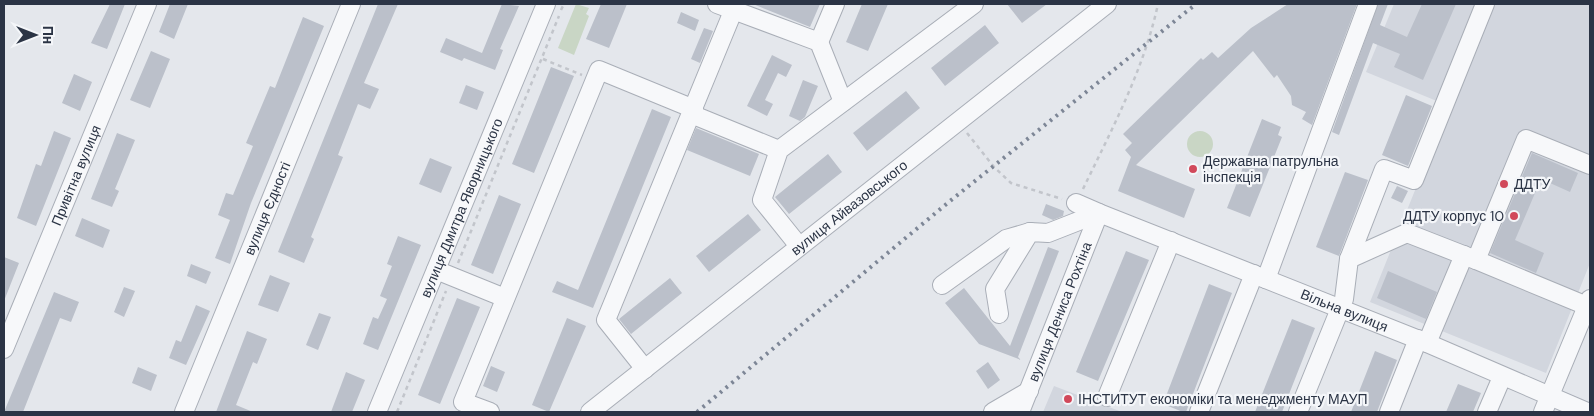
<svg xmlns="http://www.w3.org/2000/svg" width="1594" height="416" viewBox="0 0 1594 416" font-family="'DM Sans',sans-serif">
<rect width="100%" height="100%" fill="#e4e7ec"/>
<path fill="#d2d6de" d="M1394 4H1590V263L1546 373 1370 302 1449 106 1366 72Z
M1054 386 1122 412H1043Z"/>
<path fill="#c9d6c5" d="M576 4 589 8 586 14 589 16 574 55 558 48Z
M1187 144a13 13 0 1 1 26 0a13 13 0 1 1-26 0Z"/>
<path fill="#bbc0ca" d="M110 4H125L107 49 91 43Z
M170 4H188L174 39 159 32Z
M378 4H398L364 83 379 89 370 109 358 104 338 155 343 157 311 237 314 239 304 263 278 252Z
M502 4 519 6 500 49 503 50 495 70 464 58 462 61 440 52 446 38 482 53Z
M601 4H627L609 48 586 39Z
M753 4H820L810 27Z
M862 4H888L868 51 846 42Z
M1007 4H1047L1022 23Z
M1288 4H1357L1312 125 1302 119 1306 112 1292 105 1291 96 1277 75 1274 78 1253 51 1136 165 1195 189 1184 218 1118 191 1131 157 1125 150 1132 143 1123 134 1201 58 1203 60 1212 52 1218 58 1251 28Z
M1378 4H1388L1380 25 1407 37 1422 4H1456L1423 80 1394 67 1400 54 1373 43 1339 135 1332 132Z
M681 12 699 20 695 31 677 23Z
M303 17 324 26 251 203 230 264 215 258 230 220 218 215 226 193 233 195 253 146 246 143 270 86 275 88Z
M985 25 999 43 945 86 931 68Z
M704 28 713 31 700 63 691 59Z
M151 51 170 59 150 108 130 100Z
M772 55 792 65 786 77 778 73 765 100 773 104 767 116 747 106Z
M551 67 574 76 534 173 512 164Z
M74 74 92 82 80 111 62 103Z
M803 80 818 86 805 117 800 121 789 116Z
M466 85 484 92 477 110 459 103Z
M906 91 920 108 867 151 853 133Z
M1406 95 1432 106 1408 166 1382 155Z
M652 109 671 117 593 308 552 292 557 281 578 290Z
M1262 119 1281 127 1278 135 1282 137 1250 217 1227 208Z
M696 128 759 154 750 176 687 150Z
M54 131 71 138 36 226 17 218 36 164 41 166Z
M117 133 135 140 115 189 119 191 112 207 91 199Z
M1532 153 1578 173 1570 192 1541 179 1515 240 1544 253 1536 273 1490 253Z
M828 154 842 172 789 214 775 197Z
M430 158 452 167 441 193 419 184Z
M1345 172 1368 180 1339 256 1316 247Z
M1397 186 1408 191 1402 203 1391 198Z
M499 195 521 204 493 274 471 265Z
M1046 204 1064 211 1063 216 1053 220 1042 215Z
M748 214 761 230 709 272 696 256Z
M82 218 110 230 103 248 75 236Z
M398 236 421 245 378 350 363 344 373 317 378 319 387 299 380 296 392 266 387 264Z
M1048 247 1059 251 1018 357 1021 360 979 344 945 303 964 288 1010 346Z
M1126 251 1149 260 1098 381 1076 372Z
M4 257 19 263 4 301Z
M191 264 211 272 206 284 187 276Z
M1388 271 1437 292 1426 319 1377 298Z
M270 275 290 283 278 312 258 305Z
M670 278 682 293 631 334 619 319Z
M1209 284 1232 293 1186 412H1183L1163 404Z
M124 287 135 291 124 317 114 312Z
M54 292 79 302 71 322 60 318 23 412H4Z
M457 298 480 307 440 404 418 395Z
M196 305 210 311 186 365 169 358 176 340 181 342Z
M319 313 331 317 318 350 306 345Z
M567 318 586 326 549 412 532 405Z
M1292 319 1315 328 1282 412H1255Z
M247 331 267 339 257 364 253 362 236 405 253 412H216Z
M1375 351 1397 360 1377 412H1351Z
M988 362 1000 380 988 389 976 371Z
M491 366 505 372 497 392 483 386Z
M138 367 157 375 151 391 132 383Z
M346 372 365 380 352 412H331Z
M1458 384 1481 393 1473 412H1446Z"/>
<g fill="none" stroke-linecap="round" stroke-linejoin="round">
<defs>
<g id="minor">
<path d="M717 4 819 42 843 102"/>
<path d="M819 42 835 4"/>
<path d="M691 114 779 150"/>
<path d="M799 246 762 200 779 150 974 4"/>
<path d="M1349 259 1384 169 1414 180 1485 4"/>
<path d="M436 270 505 298"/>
<path d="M1266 279 1368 4"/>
<path d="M942 285 1006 239 1030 232"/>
<path d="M1587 306 1476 260 1526 139 1590 165"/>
<path d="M999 314 995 289 1030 232 1048 233 1099 213 1076 203"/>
<path d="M1427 343 1464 255"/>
<path id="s1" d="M4 349 147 4"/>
<path d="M645 369 606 320 736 4"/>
<path d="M1107 397 1171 241"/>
<path id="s2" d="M184 412 351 4"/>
<path id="s3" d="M377 412 546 4"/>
<path d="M490 412 463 402 599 70 694 109"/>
<path id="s4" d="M590 412 1107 4"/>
<path d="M993 412 1029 391"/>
<path id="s5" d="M1020 412 1099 213 1427 343 1587 412"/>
<path d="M1199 412 1254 274"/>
<path d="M1298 412 1344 299 1349 259 1407 233 1476 260"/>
<path d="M1389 412 1418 339"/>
<path d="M1487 412 1502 377"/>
<path d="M1543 412 1590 299"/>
</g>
</defs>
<use href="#minor" stroke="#a9aeb7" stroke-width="20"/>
<path stroke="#c2c5cb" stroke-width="2.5" stroke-dasharray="4 4" stroke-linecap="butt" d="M561 10 564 4
M543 59 582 75
M967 133 994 167 1011 183 1062 199
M1083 189C1112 129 1144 69 1158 4
M458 263 559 16
M397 412 446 291"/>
<use href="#minor" stroke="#f7f8fa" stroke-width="18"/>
<path stroke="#7d8696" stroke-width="4" stroke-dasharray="2.5 5" stroke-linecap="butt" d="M697 412 950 201 1196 4"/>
</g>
<g fill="#d1495b" stroke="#f4f6f9" stroke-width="2">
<circle cx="1193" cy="169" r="5"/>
<circle cx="1504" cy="184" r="5"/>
<circle cx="1514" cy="216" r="5"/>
<circle cx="1068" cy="399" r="5"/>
</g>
<g text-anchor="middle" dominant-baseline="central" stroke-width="4.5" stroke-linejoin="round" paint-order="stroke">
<g font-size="14" fill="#2b3445" stroke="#f4f6f9" text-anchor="start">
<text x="1203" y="161">Державна патрульна<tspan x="1203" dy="16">інспекція</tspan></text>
<text x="1514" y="184">ДДТУ</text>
<text x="1504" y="216" text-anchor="end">ДДТУ корпус 10</text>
<text x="1078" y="399">ІНСТИТУТ економіки та менеджменту МАУП</text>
</g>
<g font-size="14" fill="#2b3445" stroke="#f4f6f9">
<text stroke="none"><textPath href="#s1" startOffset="188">Привітна вулиця</textPath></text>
<text stroke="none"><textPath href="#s4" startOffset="330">вулиця Айвазовського</textPath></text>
<text stroke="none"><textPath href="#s2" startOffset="220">вулиця Єдності</textPath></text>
<text stroke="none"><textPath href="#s3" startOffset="221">вулиця Дмитра Яворницького</textPath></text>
<text stroke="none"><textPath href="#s5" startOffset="478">Вільна вулиця</textPath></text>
<text stroke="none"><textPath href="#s5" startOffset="108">вулиця Дениса Рохтіна</textPath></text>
</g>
</g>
<rect width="1594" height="416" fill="none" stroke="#2b3445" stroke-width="10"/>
<g transform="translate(35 35) rotate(90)" stroke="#f4f6f9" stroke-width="4" paint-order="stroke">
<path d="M0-4L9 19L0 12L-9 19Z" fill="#2b3445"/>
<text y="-8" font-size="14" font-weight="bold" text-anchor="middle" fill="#2b3445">Пн</text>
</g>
</svg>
